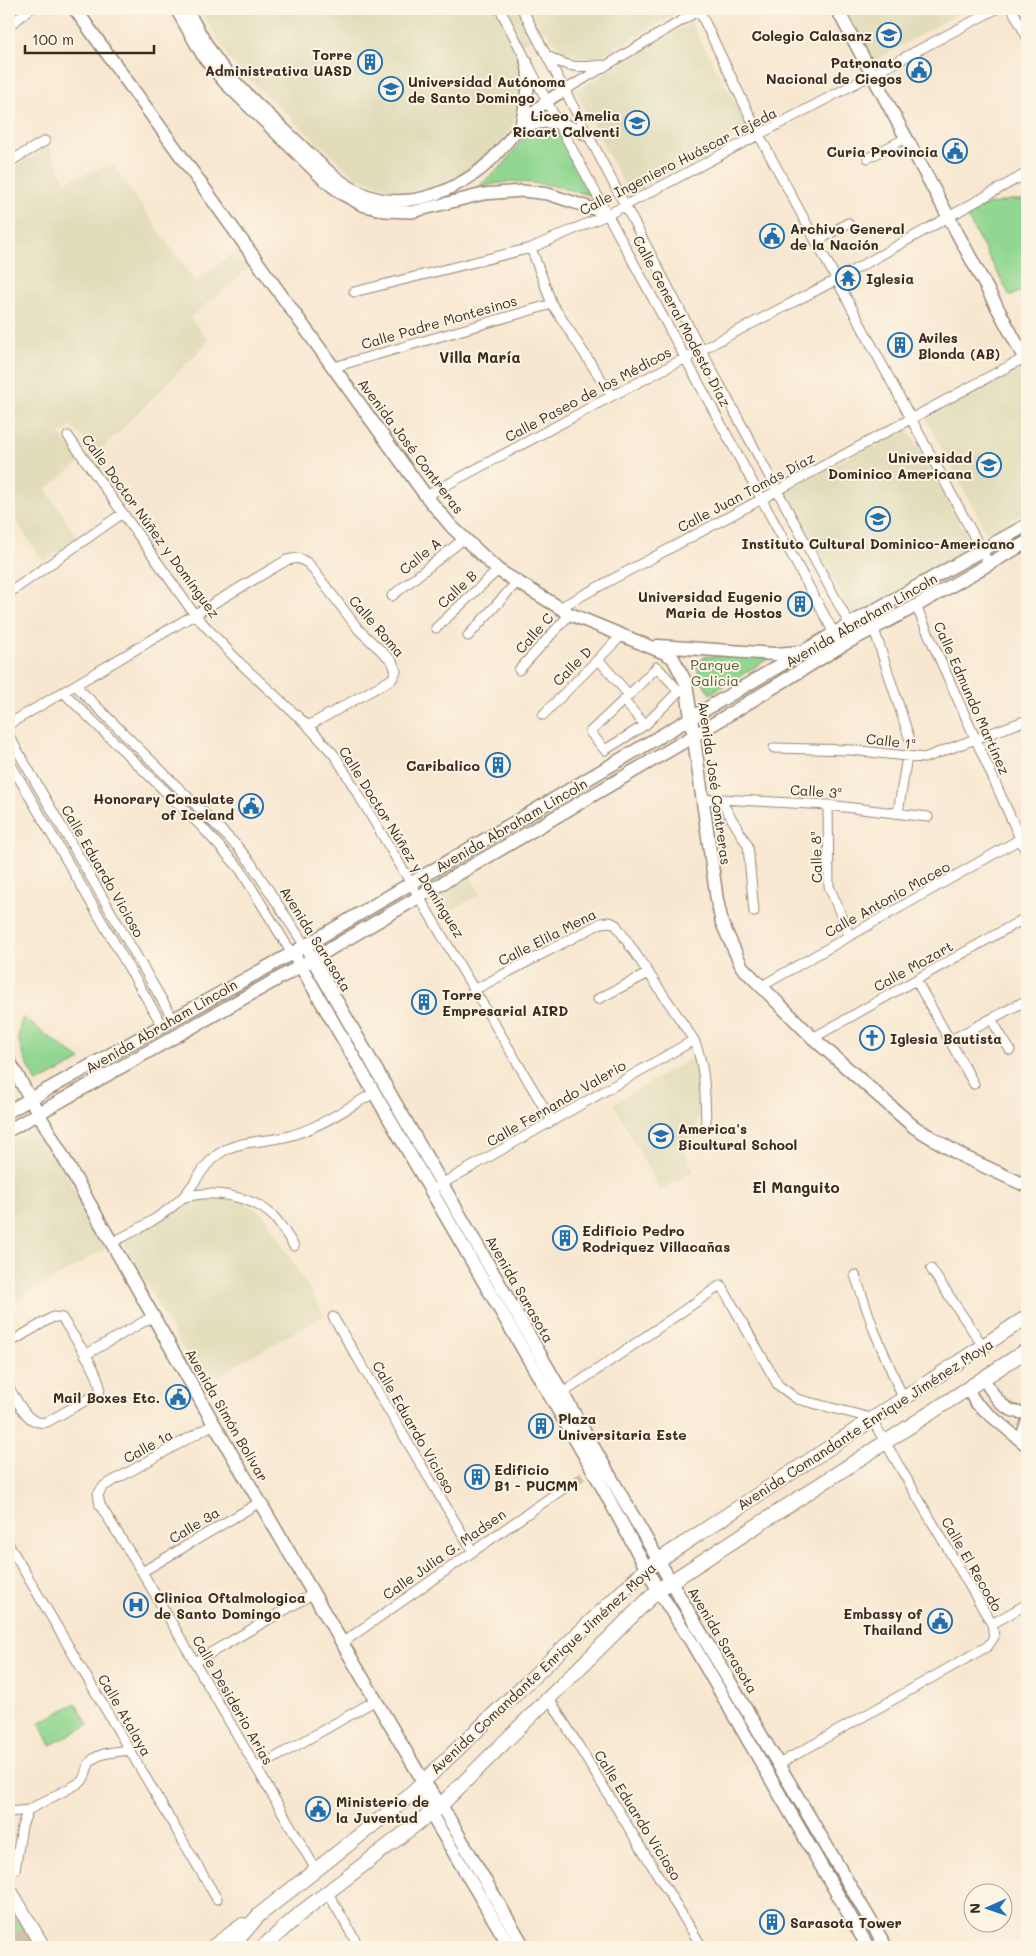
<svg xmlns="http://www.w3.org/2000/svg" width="1036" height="1956" viewBox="0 0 1036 1956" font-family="Mali,sans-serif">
<rect width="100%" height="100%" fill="#fcf5e5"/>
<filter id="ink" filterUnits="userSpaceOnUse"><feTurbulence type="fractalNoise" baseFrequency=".02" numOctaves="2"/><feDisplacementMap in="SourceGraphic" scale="10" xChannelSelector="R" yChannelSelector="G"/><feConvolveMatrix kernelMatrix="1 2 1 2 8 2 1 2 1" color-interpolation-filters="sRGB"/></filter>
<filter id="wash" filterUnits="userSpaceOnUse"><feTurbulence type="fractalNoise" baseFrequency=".0096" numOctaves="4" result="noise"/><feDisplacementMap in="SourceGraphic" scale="20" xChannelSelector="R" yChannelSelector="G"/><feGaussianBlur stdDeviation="1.12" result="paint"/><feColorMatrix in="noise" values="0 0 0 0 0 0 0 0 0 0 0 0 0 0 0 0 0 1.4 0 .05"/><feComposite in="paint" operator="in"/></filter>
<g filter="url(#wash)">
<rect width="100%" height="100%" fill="#f8e7d0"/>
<path fill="#e1dcba" d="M200 9H682L593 60 563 54 545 30 536 35 517 49 524 75 521 103 512 127 485 161 438 188 404 193 357 178 292 119 232 63Z
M845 9H966L872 62Z
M691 23 748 128 629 194 575 91Z
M49 146 65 181 113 165 195 282 239 249 253 265 190 318 209 341 97 454 72 426 60 434 80 463 46 489 78 539 43 562 9 510V170Z
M1019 369 1027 386V511L987 533 926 419Z
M907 427 973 547 853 616 784 491Z
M469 874 480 894 448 912 437 892Z
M692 1058 699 1071 701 1094 698 1124 682 1147 694 1171 660 1191 614 1103Z
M38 1126 107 1248 9 1305V1143Z
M224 1199 248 1204 263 1214 325 1315 202 1384 122 1240 185 1202Z"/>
<path fill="#92d791" stroke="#668058" d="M544 130 560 133 595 196 550 185 512 181 478 187 504 164 525 135Z
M1010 200H1027V288L1010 296 965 213 980 207Z
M764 654 771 657 710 694 699 676 697 664 704 657Z
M717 802 731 824 711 826 708 803Z
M23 1018 81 1060 37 1083C27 1062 11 1041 23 1018Z
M76 1703 88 1725 51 1745 39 1723Z
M9 1895 40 1947H11L9 1943Z"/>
</g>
<g filter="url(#ink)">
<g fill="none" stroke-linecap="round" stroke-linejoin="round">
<path stroke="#d2c1ac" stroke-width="9" stroke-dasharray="9 4.5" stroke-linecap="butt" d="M564 1488 584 1475"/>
<path stroke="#d2c1ac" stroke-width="15" stroke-dasharray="15 8" stroke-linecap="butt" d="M9 1910 30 1947"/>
<defs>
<path id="minor" d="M500 9 558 123 841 646
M522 9 701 350 857 638
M1012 9 1027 37
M699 10 759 135 989 564
M9 26 30 9
M548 56C567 68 580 68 602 65
M565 90 701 9
M868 158 906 138
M9 162 45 141
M816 242 848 223
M531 248 552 304 612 396
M354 292 531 248 609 214 996 9
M334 367 552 304
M68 436 195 615 240 663 308 726 336 757 552 1121
M426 496 612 396 836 280 1027 173
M9 593 123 513
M392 596 465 538
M916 606 1027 854
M559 608 1024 358
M436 628 498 570
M874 629 909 737
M468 636 517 582
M598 659 629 695 590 732 605 750 645 725
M519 670 570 614
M76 686 237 846 251 863 305 946
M64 693 201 826 240 869 291 952
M624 701 645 725 679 691 657 667 629 695
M543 715 621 636
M9 724 287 560 298 558 308 563 359 630 392 661 396 671 392 679 308 726
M9 736 173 1019
M774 748 852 750 924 758 1027 720
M9 761 162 1025
M720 799 748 846 754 912
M702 800 720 799 828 805 928 817
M828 805 829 886 849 935
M898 813 907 756
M916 980 974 1084
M760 987 1027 835
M474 990 601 923 610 922 616 925 694 1040C706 1068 705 1096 706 1125
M598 999 649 973
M991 1019 1010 1050
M813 1038 1027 917
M949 1041 1027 1000
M438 1186 694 1040
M182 1198C211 1189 252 1195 274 1217 282 1226 288 1237 294 1246
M113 1242C137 1230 164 1216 183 1197 197 1182 204 1162 223 1151 243 1140 267 1142 289 1136 319 1128 347 1108 374 1093
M931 1269 983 1346
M855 1275 874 1330 903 1398
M333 1317 472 1550
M9 1343 53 1317 62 1318C70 1332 106 1379 99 1393L47 1422C27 1426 19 1403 9 1388
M85 1355 152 1317
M563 1393 721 1285 778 1385 797 1399 871 1418 992 1624 994 1637 988 1646 779 1764
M214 1424 104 1486 98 1494 100 1505 142 1572 315 1868
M9 1545 217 1899
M142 1572 260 1502
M992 1624 1027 1604
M342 1643 564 1488
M195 1662 314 1593
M549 1698 702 1947
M257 1768 376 1700
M9 1812 28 1810 81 1782C87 1776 85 1770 89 1764 96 1752 116 1752 129 1750
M15 1870 22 1826 28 1810
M328 1893 359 1947"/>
<path id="tertiary" d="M176 9 204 58 225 83 324 180 342 194 362 205 385 211 412 212 483 194 523 191 548 194 609 214
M187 9C197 28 207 47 220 64 239 89 264 110 287 132 311 154 335 183 366 195 396 207 431 199 458 184 497 164 505 139 534 112 543 103 554 96 565 90
M521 126C524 104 533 83 526 61
M521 130C544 116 565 122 587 135
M983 1378C994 1396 1004 1414 1027 1413
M967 1389 977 1404 1027 1446
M1027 1422 1023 1433 1027 1443"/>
<path id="secondary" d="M75 9 426 496 452 527 498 570 570 614 665 653 673 658 686 683 717 900 722 923 742 967 813 1038 914 1127 962 1156 1027 1186
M837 9 1027 363
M658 646 774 654 802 652
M309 953 671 1582 886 1947
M296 958 593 1470 658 1590 692 1643 868 1947
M9 1061 214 1424 423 1781 441 1805 524 1947
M9 1111 305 946 850 624 1027 525
M9 1130 313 959 692 737 841 646 916 606 1027 542
M424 1786 431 1814 510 1947"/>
<path id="primary" d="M9 1889 43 1947
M213 1947 243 1925
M231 1947 259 1915 403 1801 647 1568 1027 1317
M263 1947 302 1912 441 1805 658 1590 1027 1350"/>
</defs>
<use href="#minor" stroke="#9a8877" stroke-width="11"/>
<use href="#tertiary" stroke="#9a8877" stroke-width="14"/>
<use href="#secondary" stroke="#9a8877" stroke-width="15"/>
<use href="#primary" stroke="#9a8877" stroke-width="16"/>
<use href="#minor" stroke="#fff" stroke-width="9"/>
<use href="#tertiary" stroke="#fff" stroke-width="11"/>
<use href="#secondary" stroke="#fff" stroke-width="12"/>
<use href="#primary" stroke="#fff" stroke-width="14"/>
</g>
</g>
<defs>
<symbol id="school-ring" viewBox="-11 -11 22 22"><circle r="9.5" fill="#fcf5e5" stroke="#1f6fb2" stroke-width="1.5"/><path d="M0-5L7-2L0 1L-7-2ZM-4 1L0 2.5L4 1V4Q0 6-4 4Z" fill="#1f6fb2"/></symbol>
<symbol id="building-ring" viewBox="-11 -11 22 22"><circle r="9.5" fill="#fcf5e5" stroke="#1f6fb2" stroke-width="1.5"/><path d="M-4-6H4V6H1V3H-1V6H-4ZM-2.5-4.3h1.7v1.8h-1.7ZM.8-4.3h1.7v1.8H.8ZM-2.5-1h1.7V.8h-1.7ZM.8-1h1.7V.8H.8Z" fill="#1f6fb2"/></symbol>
<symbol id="civic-ring" viewBox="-11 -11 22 22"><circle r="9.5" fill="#fcf5e5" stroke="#1f6fb2" stroke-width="1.5"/><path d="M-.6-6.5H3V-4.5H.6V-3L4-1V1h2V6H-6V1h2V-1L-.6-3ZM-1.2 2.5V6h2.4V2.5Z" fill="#1f6fb2"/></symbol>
<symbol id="university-ring" viewBox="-11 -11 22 22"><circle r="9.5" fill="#fcf5e5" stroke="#1f6fb2" stroke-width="1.5"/><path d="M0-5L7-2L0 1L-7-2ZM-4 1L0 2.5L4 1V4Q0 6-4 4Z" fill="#1f6fb2"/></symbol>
<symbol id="temple-ring" viewBox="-11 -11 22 22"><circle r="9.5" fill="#fcf5e5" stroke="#1f6fb2" stroke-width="1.5"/><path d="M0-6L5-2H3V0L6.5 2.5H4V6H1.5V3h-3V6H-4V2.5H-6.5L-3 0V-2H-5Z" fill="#1f6fb2"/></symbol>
<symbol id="church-ring" viewBox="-11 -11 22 22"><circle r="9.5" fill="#fcf5e5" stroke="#1f6fb2" stroke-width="1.5"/><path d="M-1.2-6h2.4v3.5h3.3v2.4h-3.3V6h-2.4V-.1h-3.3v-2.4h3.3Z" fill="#1f6fb2"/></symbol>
<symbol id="hospital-ring" viewBox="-11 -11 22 22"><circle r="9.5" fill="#fcf5e5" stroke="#1f6fb2" stroke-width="1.5"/><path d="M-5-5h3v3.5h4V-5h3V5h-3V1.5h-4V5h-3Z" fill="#1f6fb2"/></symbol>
</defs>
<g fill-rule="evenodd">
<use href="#school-ring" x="875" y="21" width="28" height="28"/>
<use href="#building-ring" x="356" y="48" width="28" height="28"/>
<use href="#civic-ring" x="905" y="56" width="28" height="28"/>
<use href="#university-ring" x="377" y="75" width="28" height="28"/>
<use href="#school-ring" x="623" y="109" width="28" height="28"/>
<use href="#civic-ring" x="941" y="137" width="28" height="28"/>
<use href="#civic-ring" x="758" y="222" width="28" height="28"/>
<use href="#temple-ring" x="834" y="264" width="28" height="28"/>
<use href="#building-ring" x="886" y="331" width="28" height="28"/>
<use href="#university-ring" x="975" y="451" width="28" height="28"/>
<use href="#school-ring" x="864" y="505" width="28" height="28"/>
<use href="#building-ring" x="786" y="590" width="28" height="28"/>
<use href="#building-ring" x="484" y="751" width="28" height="28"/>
<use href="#civic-ring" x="237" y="792" width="28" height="28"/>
<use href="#building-ring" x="410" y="988" width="28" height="28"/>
<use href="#church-ring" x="858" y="1024" width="28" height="28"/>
<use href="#school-ring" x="647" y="1122" width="28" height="28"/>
<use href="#building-ring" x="551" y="1224" width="28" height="28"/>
<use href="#civic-ring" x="164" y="1383" width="28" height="28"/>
<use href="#building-ring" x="527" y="1412" width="28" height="28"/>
<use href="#building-ring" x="463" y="1463" width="28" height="28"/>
<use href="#hospital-ring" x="122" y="1591" width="28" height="28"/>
<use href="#civic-ring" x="926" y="1607" width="28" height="28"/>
<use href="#civic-ring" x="304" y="1795" width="28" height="28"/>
<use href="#building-ring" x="758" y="1908" width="28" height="28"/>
</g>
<g text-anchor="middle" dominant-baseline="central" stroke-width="4" stroke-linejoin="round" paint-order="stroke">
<g font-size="14" font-weight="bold" fill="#3b2a1e" stroke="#fcf5e5" text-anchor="start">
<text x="872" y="35" text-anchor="end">Colegio Calasanz</text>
<text x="352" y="54" text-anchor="end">Torre<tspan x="352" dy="16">Administrativa UASD</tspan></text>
<text x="902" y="62" text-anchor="end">Patronato<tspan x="902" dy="16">Nacional de Ciegos</tspan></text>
<text x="408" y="81">Universidad Autónoma<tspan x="408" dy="16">de Santo Domingo</tspan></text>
<text x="620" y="115" text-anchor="end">Liceo Amelia<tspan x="620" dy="16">Ricart Calventi</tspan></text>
<text x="938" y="151" text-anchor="end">Curia Provincia</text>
<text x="790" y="228">Archivo General<tspan x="790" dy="16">de la Nación</tspan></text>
<text x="866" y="278">Iglesia</text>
<text x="918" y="337">Aviles<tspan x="918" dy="16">Blonda (AB)</tspan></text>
<text x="972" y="457" text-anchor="end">Universidad<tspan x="972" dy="16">Dominico Americana</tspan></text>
<text x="878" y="543" text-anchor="middle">Instituto Cultural Dominico-Americano</text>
<text x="782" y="596" text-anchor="end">Universidad Eugenio<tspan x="782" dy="16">Maria de Hostos</tspan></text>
<text x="480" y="765" text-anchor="end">Caribalico</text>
<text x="234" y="798" text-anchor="end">Honorary Consulate<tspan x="234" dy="16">of Iceland</tspan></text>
<text x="442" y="994">Torre<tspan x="442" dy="16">Empresarial AIRD</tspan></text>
<text x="890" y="1038">Iglesia Bautista</text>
<text x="678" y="1128">America's<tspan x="678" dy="16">Bicultural School</tspan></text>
<text x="582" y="1230">Edificio Pedro<tspan x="582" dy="16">Rodriquez Villacañas</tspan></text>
<text x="160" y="1397" text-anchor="end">Mail Boxes Etc.</text>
<text x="558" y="1418">Plaza<tspan x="558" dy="16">Universitaria Este</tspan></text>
<text x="494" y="1469">Edificio<tspan x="494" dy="16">B1 - PUCMM</tspan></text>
<text x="154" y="1597">Clinica Oftalmologica<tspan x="154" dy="16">de Santo Domingo</tspan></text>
<text x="922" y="1613" text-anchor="end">Embassy of<tspan x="922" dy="16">Thailand</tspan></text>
<text x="336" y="1801">Ministerio de<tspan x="336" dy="16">la Juventud</tspan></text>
<text x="790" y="1922">Sarasota Tower</text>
</g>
<g font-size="14" fill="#3b2a1e" stroke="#fcf5e5">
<text transform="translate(678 161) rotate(-27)">Calle Ingeniero Huáscar Tejeda</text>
<text transform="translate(682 321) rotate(62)">Calle General Modesto Díaz</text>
<text transform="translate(439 322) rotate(-16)">Calle Padre Montesinos</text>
<text transform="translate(588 394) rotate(-28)">Calle Paseo de los Médicos</text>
<text transform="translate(411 446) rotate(53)">Avenida José Contreras</text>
<text transform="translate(746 492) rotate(-28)">Calle Juan Tomás Díaz</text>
<text transform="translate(151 526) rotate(54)">Calle Doctor Núñez y Domínguez</text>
<text transform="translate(420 556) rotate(-39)">Calle A</text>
<text transform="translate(457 589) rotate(-43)">Calle B</text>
<text transform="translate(861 620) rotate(-30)">Avenida Abraham Lincoln</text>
<text transform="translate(377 626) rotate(49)">Calle Roma</text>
<text transform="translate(534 633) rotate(-48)">Calle C</text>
<text transform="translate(572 666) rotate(-45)">Calle D</text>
<text transform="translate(972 698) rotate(66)">Calle Edmundo Martínez</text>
<text transform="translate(891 741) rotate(7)">Calle 1ª</text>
<text transform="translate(715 783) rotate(82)">Avenida José Contreras</text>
<text transform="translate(816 791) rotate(4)">Calle 3ª</text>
<text transform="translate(511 825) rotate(-30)">Avenida Abraham Lincoln</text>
<text transform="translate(402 842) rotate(58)">Calle Doctor Núñez y Domínguez</text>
<text transform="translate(816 857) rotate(-91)">Calle 8ª</text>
<text transform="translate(103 871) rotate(60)">Calle Eduardo Vicioso</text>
<text transform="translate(887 899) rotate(-29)">Calle Antonio Maceo</text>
<text transform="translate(547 937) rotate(-27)">Calle Elila Mena</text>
<text transform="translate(316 939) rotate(58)">Avenida Sarasota</text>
<text transform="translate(913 966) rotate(-29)">Calle Mozart</text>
<text transform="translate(161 1026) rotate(-30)">Avenida Abraham Lincoln</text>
<text transform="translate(556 1103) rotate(-30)">Calle Fernando Valerio</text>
<text transform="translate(520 1289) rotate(60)">Avenida Sarasota</text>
<text transform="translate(227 1415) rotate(60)">Avenida Simón Bolívar</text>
<text transform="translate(865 1424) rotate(-33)">Avenida Comandante Enrique Jiménez Moya</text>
<text transform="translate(414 1427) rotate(60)">Calle Eduardo Vicioso</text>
<text transform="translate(148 1446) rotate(-29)">Calle 1a</text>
<text transform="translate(194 1525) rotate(-31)">Calle 3a</text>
<text transform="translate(444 1554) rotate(-35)">Calle Julia G. Madsen</text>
<text transform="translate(972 1564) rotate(60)">Calle El Recodo</text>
<text transform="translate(723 1640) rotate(59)">Avenida Sarasota</text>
<text transform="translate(543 1668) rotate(-43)">Avenida Comandante Enrique Jiménez Moya</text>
<text transform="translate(233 1700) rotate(60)">Calle Desiderio Arias</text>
<text transform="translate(125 1715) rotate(60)">Calle Atalaya</text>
<text transform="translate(638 1815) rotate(58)">Calle Eduardo Vicioso</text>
</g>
<g font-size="14" fill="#51553b" stroke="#fcf5e5">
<text x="715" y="664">Parque<tspan x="715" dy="16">Galicia</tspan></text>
</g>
<g font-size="15" font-weight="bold" fill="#3b2a1e" stroke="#fcf5e5">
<text x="480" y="357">Villa María</text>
<text x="796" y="1187">El Manguito</text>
</g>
</g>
<rect width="1036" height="1956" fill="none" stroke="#fcf5e5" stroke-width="30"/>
<g transform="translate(988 1908) rotate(268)"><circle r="24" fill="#fcf5e5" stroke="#afa495"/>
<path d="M0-4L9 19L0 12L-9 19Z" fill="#1f6fb2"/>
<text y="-8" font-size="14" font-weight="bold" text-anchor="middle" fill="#3b2a1e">N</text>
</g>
<path d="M25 45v8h129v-8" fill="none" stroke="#3b2a1e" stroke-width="2.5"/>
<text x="32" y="45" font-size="15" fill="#3b2a1e" stroke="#fcf5e5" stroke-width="4" paint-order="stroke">100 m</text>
</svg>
